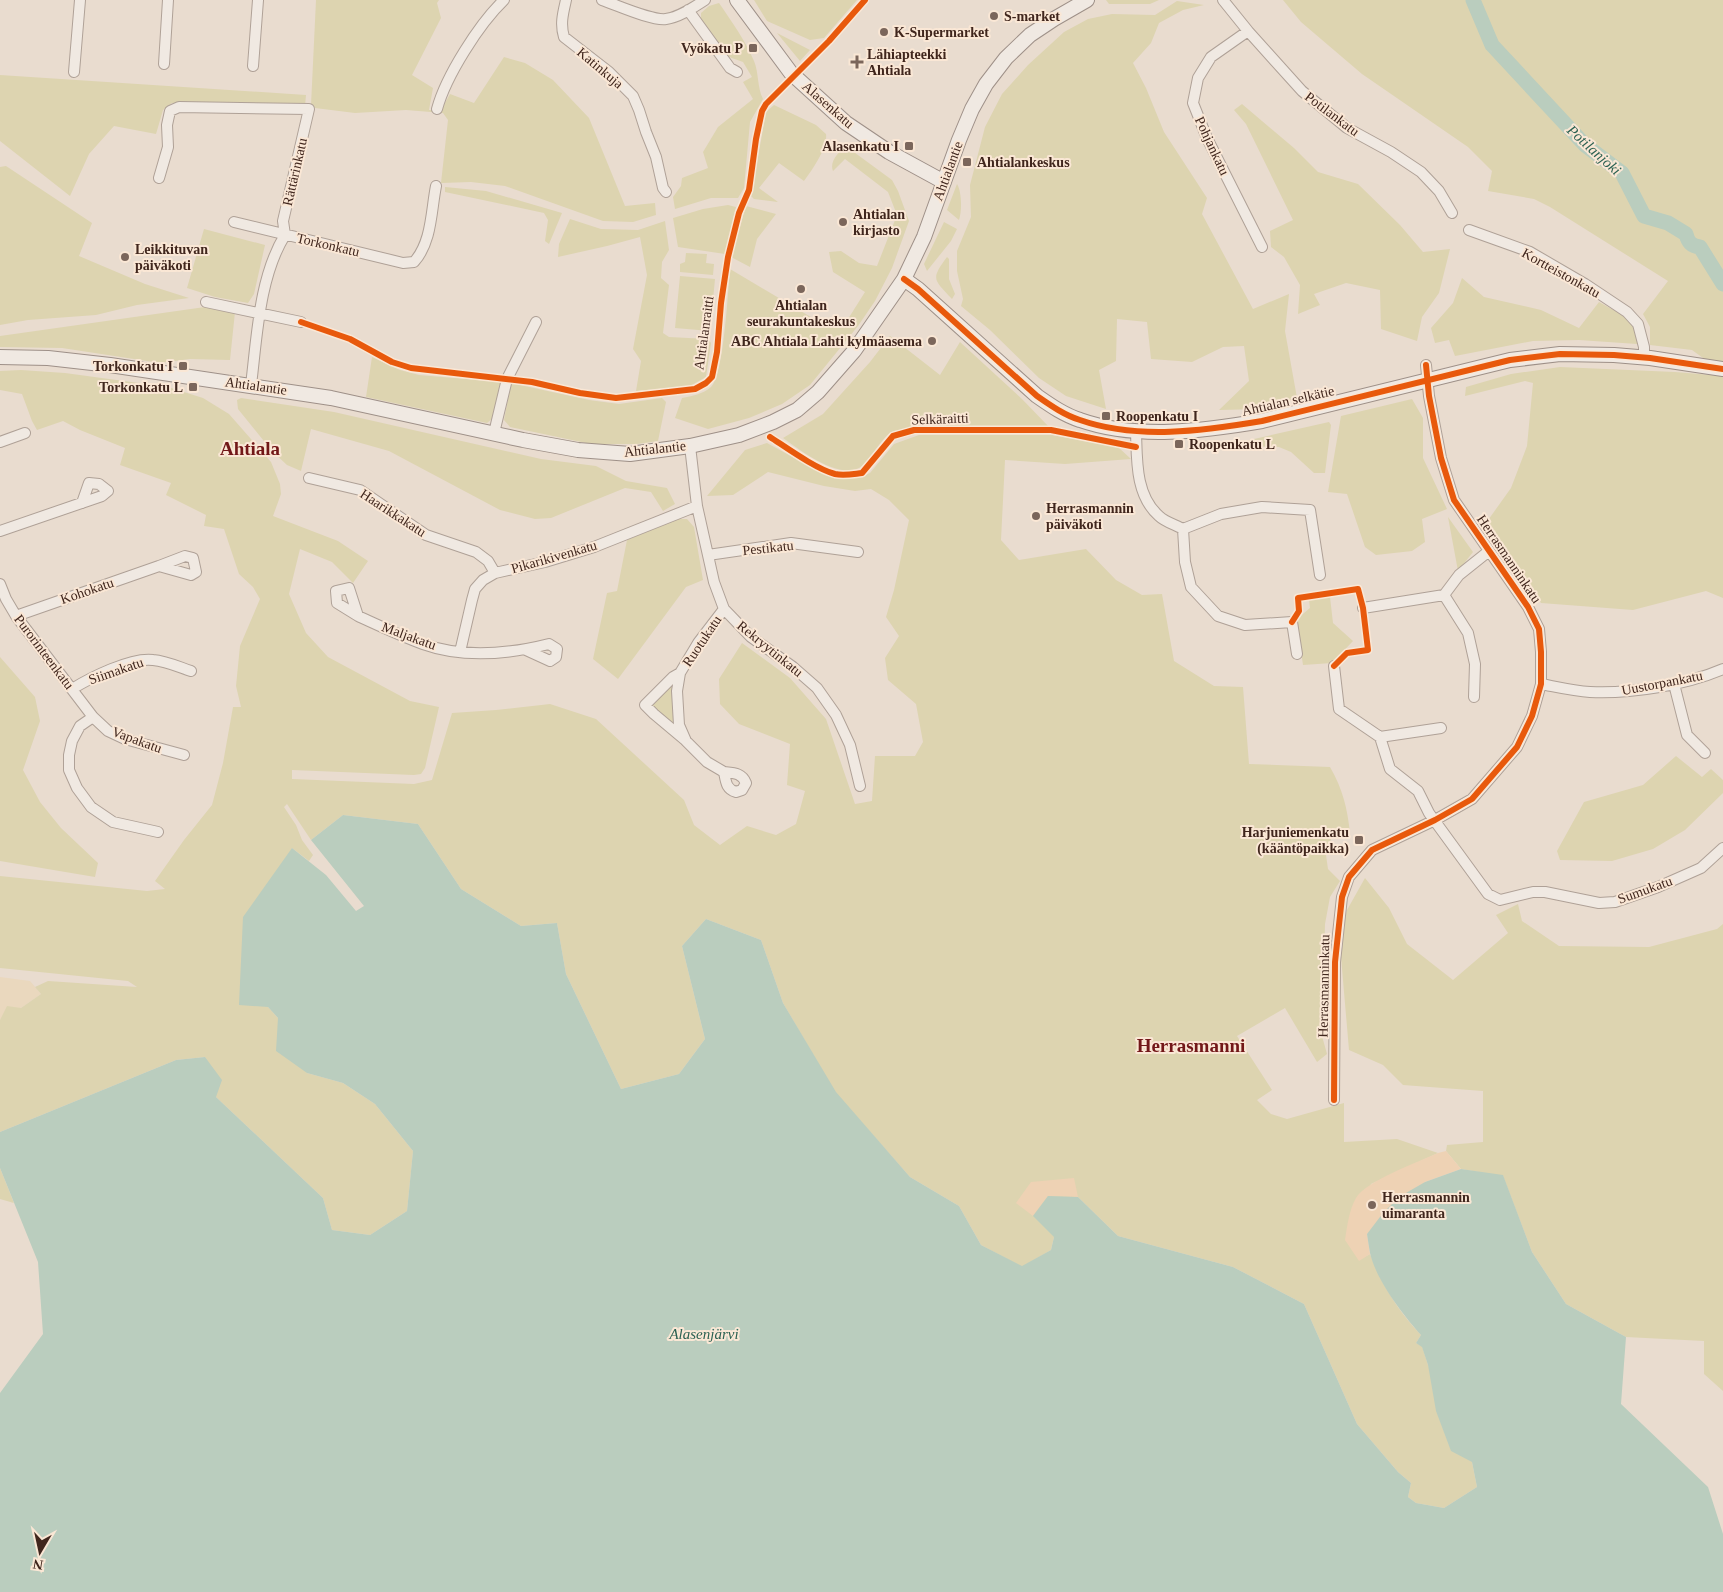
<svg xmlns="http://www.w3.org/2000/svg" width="1723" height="1592" viewBox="0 0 1723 1592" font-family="'Times New Roman',serif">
<rect width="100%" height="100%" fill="#e9dccf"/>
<path fill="#ead8be" d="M0 977 30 981 41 994 21 1008 0 1020Z"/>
<path fill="#ddd4b0" d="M316 0H439L437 3 441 18 412 75 433 88 429 110H441L450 94 474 103 504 57 525 63 553 80 589 118 625 206 655 203 656 215 633 222 603 221 505 186 471 182 441 183 448 120 443 113 406 110 355 113 315 108 311 105Z
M754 0H857L824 38 810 40 767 21Z
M1106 0H1159L1150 4H1109Z
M1283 0H1723V364L1710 363 1692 350 1650 345V327L1643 314 1668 281 1550 207 1534 199 1488 191 1492 171 1468 147 1362 74 1301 22Z
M1177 1 1204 5 1183 10 1159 23 1151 43 1133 63 1146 88 1164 132 1207 198 1202 214 1253 309 1289 294 1285 331 1297 398 1261 409 1219 410 1249 381 1244 346 1223 347 1192 362 1151 359 1147 322 1117 319 1116 361 1099 370 1106 409 1066 396 1039 378 990 330 961 306 963 299 957 271V251L971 217 970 185 985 127 1002 94 1028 65 1064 32 1088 19 1112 14 1155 15Z
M719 3C732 22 745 40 754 61 759 73 757 87 763 99L750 122 744 188 738 198H711L675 209 673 197 681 186 682 178 708 168 703 152 718 127 753 99 743 82 752 77 743 62 729 57 701 21V13L709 6Z
M777 33 810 50 800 61Z
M0 75 306 95 305 106 172 103 163 110 156 134 114 126 89 154 70 196 0 141Z
M1242 104 1294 148 1318 172 1358 184 1400 225 1423 252 1450 249 1439 293 1422 317 1417 341 1381 329 1380 290 1346 283 1314 294 1320 305 1298 314 1300 285 1284 257 1271 247 1270 231 1293 220 1246 124 1234 110Z
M774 105 816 125 826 134C828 148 812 170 804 181L779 163 759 188 778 202 754 199 751 196 766 112Z
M847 147 892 180 898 191 909 221 892 268 875 301 858 326 810 385 782 404 749 418 708 429 675 418 682 398C692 396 703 394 711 387 724 375 728 290 730 269L826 326 848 319 865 292 833 272 829 252 841 251 859 263 877 266 897 215 888 192 845 159 833 171C829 162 839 150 847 147Z
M6 166 92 223 79 256 145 284 189 298 137 305 96 315 28 320 0 325V167Z
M957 184C962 192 962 211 959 220L947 210Z
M445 187 486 191 562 213 549 244 545 241 548 220 544 213 445 192Z
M728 205 736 207 725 254 678 247 673 218 703 209Z
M746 206 776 214 757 239 750 267 731 257Z
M570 219 601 229 638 230 665 221 669 250 662 262 661 278 669 285 663 333 669 337 708 339 711 343 706 377 690 386 636 391 641 361 633 349 647 275 640 237 607 246 558 257 559 244Z
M944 222 957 229 951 241 927 271 924 264Z
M204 229 265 245 254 294 248 303 215 297 187 288Z
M686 253 707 254 706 263 714 264 713 275 680 272V264L685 262Z
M947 257 949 259V279L955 294 952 299C934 279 930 280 947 257Z
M680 276 715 279 710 331 675 328Z
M1462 278 1484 297 1541 310 1579 328 1599 302C1619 314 1638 318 1637 344L1579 340 1533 341 1455 356 1449 340 1435 343 1431 328 1453 303Z
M205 307 235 312 230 360 190 359 160 363 62 348 0 347V336Z
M890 336 940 375 960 342 1022 399 1049 427 912 428C906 430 895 429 890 433 879 441 870 462 859 468 837 479 800 450 783 438L823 414 870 362Z
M372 357 400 370 419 375 501 382 493 418 487 423 366 397Z
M1560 367 1675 372 1723 376V598L1706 591 1633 610 1541 603 1486 523 1511 488 1527 446 1533 383 1525 381 1465 396 1466 387 1511 374Z
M21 370 65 373 168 387 203 398 229 414 271 462 280 484 281 494 273 516 338 541 368 561 353 583 332 562 300 549 289 594 306 633 328 657 410 701 439 707 425 768 421 774 414 775 292 770V779L414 784 432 780 452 713 496 710 550 704 596 719 684 800 694 825 720 845 747 826 776 835 796 824 805 791 787 785 790 744 739 724 720 704 719 679 742 643 790 678 826 719 855 804 872 801 875 756H915L923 742 916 704 888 680 885 658 899 636 886 617 894 590 909 520 889 500 871 489 855 491 824 486 768 472 733 495 707 496 745 450 767 443 820 472 834 476 848 478 863 476 870 473 894 444 919 435H1052L1118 447 1131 459 1065 464 1005 460 1001 540 1019 560 1086 549 1116 580 1142 595 1162 594 1174 661 1214 686 1243 687 1249 764 1330 767C1343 790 1347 807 1350 833L1331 839 1326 855 1328 869 1340 881 1330 897 1325 924 1322 1036 1327 1054 1317 1062 1285 1008 1237 1036 1272 1090 1257 1100 1271 1114 1287 1119 1344 1103V1142L1397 1139 1438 1153 1371 1184 1359 1260 1370 1254C1381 1284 1399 1312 1421 1335L1416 1343 1422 1346 1428 1365 1472 1462 1477 1487 1444 1508 1416 1503 1408 1497 1411 1483 1398 1472 1357 1424 1304 1304 1233 1267 1118 1236 1078 1197 1054 1237 1051 1250 1022 1267 981 1245 959 1206 910 1177 835 1092 783 1003 761 940 706 919 682 946 705 1039 679 1074 621 1089 566 974 557 923 521 926 461 889 418 824 343 815 311 840 287 804 284 807 296 825 302 840 313 855 309 861 292 848 268 1007 278 1018 307 1073 343 1083 375 1104 413 1151 407 1211 370 1235 332 1230 323 1198 216 1097 205 1057 176 1060 0 1132V1020L7 1006 21 1008 41 994 35 987 48 981 137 987 128 981 0 968V876L147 891 165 889 155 881 184 840 212 805 223 763 233 707H241L236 686 240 646 260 599 253 587 239 574 224 529 204 526 206 515 166 495 171 483 120 465 125 448 80 430 63 421 37 430 32 421 22 394 0 390V371Z
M511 383 589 400 619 404 662 398 666 402 658 441 637 444H591L510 427 504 420Z
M241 398 334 412 541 459 596 466 626 481 667 488 675 504 663 511 651 492 625 488 551 518 535 519 500 510 389 451 311 429 301 471 287 465 272 451 238 409 237 400Z
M1412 399 1423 418V458L1447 509 1422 519 1425 542 1412 551 1376 555 1365 547 1347 494 1328 492 1341 416Z
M1329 422 1331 425 1325 473H1314L1291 452 1279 447 1246 446 1245 441Z
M1448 517 1473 552 1458 571Z
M677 519H687L694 527 703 580 686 587 618 679 593 659 607 593 617 591 627 540Z
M1330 597 1333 623 1353 641 1332 663 1303 665 1297 624 1298 618 1310 608 1309 599Z
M0 657 35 697 40 721 23 770 40 802 61 828 98 863 95 877 0 861Z
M674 683 675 727 655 711 652 704Z
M1676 756 1702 777 1711 769 1723 780V793L1685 830 1653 849 1612 861 1560 860 1557 851 1584 802 1643 785Z
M1365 878 1389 908 1407 944 1453 980 1508 933 1496 915 1518 904 1522 921 1559 946 1649 947 1717 929 1723 924V1391L1704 1374V1341L1626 1337 1566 1304 1532 1252 1503 1176 1461 1169 1446 1151 1447 1145 1483 1142V1091L1403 1085 1383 1065 1349 1050 1341 957V930L1347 910Z
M0 1168 14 1203 0 1199Z"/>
<path fill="#eed2b4" d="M1446 1151 1461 1169 1425 1182 1367 1234 1370 1254 1359 1261 1345 1240C1347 1227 1349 1210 1356 1198 1366 1181 1418 1162 1438 1153Z
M1074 1178 1078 1197 1048 1196 1033 1216 1016 1203 1031 1182Z"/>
<path fill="#bacdbe" d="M343 815 418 824 461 889 521 926 557 923 566 974 621 1089 679 1074 705 1039 682 946 706 919 761 940 783 1003 836 1092 910 1177 959 1206 981 1245 1022 1266 1051 1250 1054 1237 1033 1216 1048 1196 1078 1197 1118 1236 1233 1267 1304 1304 1357 1424 1398 1472 1411 1483 1408 1497 1416 1503 1444 1508 1477 1487 1472 1462 1451 1451 1436 1411 1428 1365 1422 1347 1416 1343 1421 1335C1403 1315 1376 1280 1370 1253 1369 1247 1368 1241 1367 1234L1383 1213 1399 1197 1425 1182 1461 1169 1503 1175 1532 1252 1566 1304 1626 1337 1621 1404 1708 1487 1723 1534V1592H0V1393L43 1334 38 1262 0 1168V1132L176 1060 205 1057 222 1080 216 1097 323 1198 332 1230 370 1235 407 1211 413 1151 375 1104 343 1083 307 1073 276 1051 278 1018 268 1007 239 1005 243 917 292 848 326 875 356 911 364 906 311 840Z"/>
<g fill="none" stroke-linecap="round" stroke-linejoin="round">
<path stroke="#bacdbe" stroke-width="15" d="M1473 0 1492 45 1585 145 1622 173 1644 216 1668 223 1686 234C1688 242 1691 246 1700 247L1723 284"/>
<defs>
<path id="street" d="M566 0C563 13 560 24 564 37L609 72 633 96 639 110 646 132 656 157 663 188 666 192
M602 0C617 5 652 21 666 19 680 17 694 7 705 0
M1223 0 1248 31 1302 91 1347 128 1391 152 1421 172 1439 191 1452 213
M688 10 730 68 737 72
M1248 31 1211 57 1198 78 1193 103 1207 138 1262 247
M164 64 168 0
M253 66 258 0
M74 72 80 0
M437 109C446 76 479 24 504 0
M159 178 168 147 167 125 170 111 179 107 309 109 283 221 285 235
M234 222 403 263 414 262C432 242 431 211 436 186
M1469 230 1530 252 1585 284 1627 312 1638 324 1644 347V357
M206 302 301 322
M251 385C257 337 259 277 285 235
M1136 431C1137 459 1135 495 1159 516 1165 522 1176 525 1183 529
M494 433 507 379 536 322
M0 442 25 433
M690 446 697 506 714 582 724 609 751 637 793 667 817 688 836 715 850 745 860 786
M309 478 360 490 426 535 476 552 488 561 495 573
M1183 529 1185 562 1191 587 1218 616 1245 625 1292 622 1297 654
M1183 529 1221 514 1262 507 1310 510 1320 575
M0 531 102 496 108 491 99 484 89 483 82 503
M708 555 791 543 858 552
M0 584 6 599 16 616 93 717 108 731 125 739 184 755
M1444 595 1468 633 1475 664 1474 697
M1444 595 1459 575 1489 551
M1363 608 1444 595
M724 609 698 643 680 673 677 691 679 725 686 741 707 762 724 772C726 782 726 789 736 792L742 790 746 783C742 773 734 773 724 772
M16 616 159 566 191 575 196 572 193 558 185 556 159 566
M358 616 337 603 336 591 349 588 358 616C380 626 401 636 423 644 462 658 509 654 549 644L557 649 556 657 550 661 526 650
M460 652 472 600 475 589 483 580 495 573 545 562 594 547 697 506
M1334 666 1339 709 1380 737
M680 673 673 677 645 705 654 714 685 740
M1541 684C1557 687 1574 691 1590 692 1630 694 1686 685 1723 669
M1674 684 1687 735 1705 753
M72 689C90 678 131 657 153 660 166 661 179 667 191 671
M93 717 80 726 72 741 69 755V770L77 788 91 807 113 822 158 832
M1380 737 1390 769 1418 791 1429 813 1488 894 1500 900 1533 892H1545L1599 903 1615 902 1658 887 1701 868 1723 848
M1380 737 1441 728
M1334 1100 1335 962 1342 897 1349 877 1372 850 1435 820 1472 799 1517 747 1532 716 1541 684V652L1539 629 1528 607 1454 500 1441 458 1429 396 1426 365"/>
<path id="secondary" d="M737 0 791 73 846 123 889 152 944 182
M904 279 918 289 1037 396C1050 405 1064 415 1080 420 1137 440 1203 431 1262 421L1510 360 1560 354 1614 355 1650 358 1723 369
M0 357 48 358 110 365 331 398 523 440 578 450 630 454 690 446 739 435 773 422 797 410 818 392 854 351 904 279 924 237 959 140 972 109 986 84 1006 58 1030 35 1054 19 1087 0"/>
</defs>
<use href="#street" stroke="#afa197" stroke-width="12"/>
<use href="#secondary" stroke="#9e9088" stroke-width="16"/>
<use href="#street" stroke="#f0e9e2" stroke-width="10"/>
<use href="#secondary" stroke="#f0e9e2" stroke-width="14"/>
<defs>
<path id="cycleway" d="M904 279 918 289 1037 396C1050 405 1064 415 1080 420 1137 440 1203 431 1262 421L1510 360 1560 354 1614 355 1650 358 1723 369
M301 322 350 339 392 362 411 368 532 382 580 393 616 398 695 389 706 383 712 377 717 352 721 303 728 257 739 213 749 190 756 139 762 111 766 104 829 41 865 0
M770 437C787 448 816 469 835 474 844 476 853 474 862 473L893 436 914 430H1051L1136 447
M1292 622 1299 611 1298 598 1358 589 1363 608 1368 650 1347 653 1334 666
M1334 1100 1335 962 1342 897 1349 877 1372 850 1435 820 1472 799 1517 747 1532 716 1541 684V652L1539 629 1528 607 1454 500 1441 458 1429 396 1426 365"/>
</defs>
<use href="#cycleway" stroke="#fae7d5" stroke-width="9"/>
<use href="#cycleway" stroke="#e8590c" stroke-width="6"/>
</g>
<g fill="#7b665b" stroke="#fae7d5" stroke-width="2">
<circle cx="994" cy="16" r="5"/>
<circle cx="884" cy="32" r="5"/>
<rect x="748" y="43" width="10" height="10" rx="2.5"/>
<path d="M854.5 54.5h5v5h5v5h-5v5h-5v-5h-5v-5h5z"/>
<rect x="904" y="141" width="10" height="10" rx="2.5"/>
<rect x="962" y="157" width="10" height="10" rx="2.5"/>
<circle cx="843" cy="222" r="5"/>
<circle cx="125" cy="257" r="5"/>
<circle cx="801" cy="289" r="5"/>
<circle cx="932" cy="341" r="5"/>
<rect x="178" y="361" width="10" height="10" rx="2.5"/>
<rect x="188" y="382" width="10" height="10" rx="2.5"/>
<rect x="1101" y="411" width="10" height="10" rx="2.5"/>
<rect x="1174" y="439" width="10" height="10" rx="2.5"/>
<circle cx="1036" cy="516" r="5"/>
<rect x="1354" y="835" width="10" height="10" rx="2.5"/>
<circle cx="1372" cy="1205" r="5"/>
</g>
<g text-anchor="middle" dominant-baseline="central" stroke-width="4" stroke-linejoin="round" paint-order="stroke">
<g font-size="14" font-weight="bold" fill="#40261d" stroke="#fae7d5" text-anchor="start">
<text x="1004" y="16">S-market</text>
<text x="894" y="32">K-Supermarket</text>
<text x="743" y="48" text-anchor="end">Vyökatu P</text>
<text x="867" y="54">Lähiapteekki<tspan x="867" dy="16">Ahtiala</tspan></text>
<text x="899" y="146" text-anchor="end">Alasenkatu I</text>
<text x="977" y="162">Ahtialankeskus</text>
<text x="853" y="214">Ahtialan<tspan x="853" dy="16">kirjasto</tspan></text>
<text x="135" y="249">Leikkituvan<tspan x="135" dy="16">päiväkoti</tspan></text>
<text x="801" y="305" text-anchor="middle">Ahtialan<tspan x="801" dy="16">seurakuntakeskus</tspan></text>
<text x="922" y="341" text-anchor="end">ABC Ahtiala Lahti kylmäasema</text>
<text x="173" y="366" text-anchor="end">Torkonkatu I</text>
<text x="183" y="387" text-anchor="end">Torkonkatu L</text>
<text x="1116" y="416">Roopenkatu I</text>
<text x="1189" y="444">Roopenkatu L</text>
<text x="1046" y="508">Herrasmannin<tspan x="1046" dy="16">päiväkoti</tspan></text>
<text x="1349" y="832" text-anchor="end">Harjuniemenkatu<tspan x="1349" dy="16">(kääntöpaikka)</tspan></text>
<text x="1382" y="1197">Herrasmannin<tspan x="1382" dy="16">uimaranta</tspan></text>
</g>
<g font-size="14" fill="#40261d" stroke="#fae7d5">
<text transform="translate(600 68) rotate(40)">Katinkuja</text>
<text transform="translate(828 105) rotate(41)">Alasenkatu</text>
<text transform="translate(1332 114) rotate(37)">Potilankatu</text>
<text transform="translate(1212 146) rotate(65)">Pohjankatu</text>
<text transform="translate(948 171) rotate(-70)">Ahtialantie</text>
<text transform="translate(295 172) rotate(-77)">Rättärinkatu</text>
<text transform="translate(328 245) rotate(13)">Torkonkatu</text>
<text transform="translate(1561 273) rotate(29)">Kortteistonkatu</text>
<text transform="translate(704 333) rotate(-82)">Ahtialanraitti</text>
<text transform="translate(256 386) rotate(8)">Ahtialantie</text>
<text transform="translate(1288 401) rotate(-13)">Ahtialan selkätie</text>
<text transform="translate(940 419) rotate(-2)">Selkäraitti</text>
<text transform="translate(655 449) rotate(-6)">Ahtialantie</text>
<text transform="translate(393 513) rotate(33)">Haarikkakatu</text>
<text transform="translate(768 548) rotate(-6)">Pestikatu</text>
<text transform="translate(554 557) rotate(-16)">Pikarikivenkatu</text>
<text transform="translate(1509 559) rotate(56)">Herrasmanninkatu</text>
<text transform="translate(87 591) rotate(-19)">Kohokatu</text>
<text transform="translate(409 636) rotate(20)">Maljakatu</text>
<text transform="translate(702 641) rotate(-56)">Ruotukatu</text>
<text transform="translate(770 649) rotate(39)">Rekryytinkatu</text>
<text transform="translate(44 652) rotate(53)">Purorinteenkatu</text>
<text transform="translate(116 671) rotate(-19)">Siimakatu</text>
<text transform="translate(1662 683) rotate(-11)">Uustorpankatu</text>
<text transform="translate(137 740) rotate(20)">Vapakatu</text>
<text transform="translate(1645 890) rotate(-20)">Sumukatu</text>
<text transform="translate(1324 986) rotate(-89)">Herrasmanninkatu</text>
</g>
<g font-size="15" font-style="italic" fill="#2b6152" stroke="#fae7d5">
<text transform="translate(1594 150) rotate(42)">Potilanjoki</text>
<text x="704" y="1334">Alasenjärvi</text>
</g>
<g font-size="19" font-weight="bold" fill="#721718" stroke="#fae7d5">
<text x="250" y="448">Ahtiala</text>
<text x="1191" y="1045">Herrasmanni</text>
</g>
</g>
<g transform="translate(40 1552) rotate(189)" stroke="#fae7d5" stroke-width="4" paint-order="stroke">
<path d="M0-4L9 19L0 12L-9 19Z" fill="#40261d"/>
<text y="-8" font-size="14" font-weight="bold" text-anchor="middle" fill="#40261d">N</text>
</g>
</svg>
